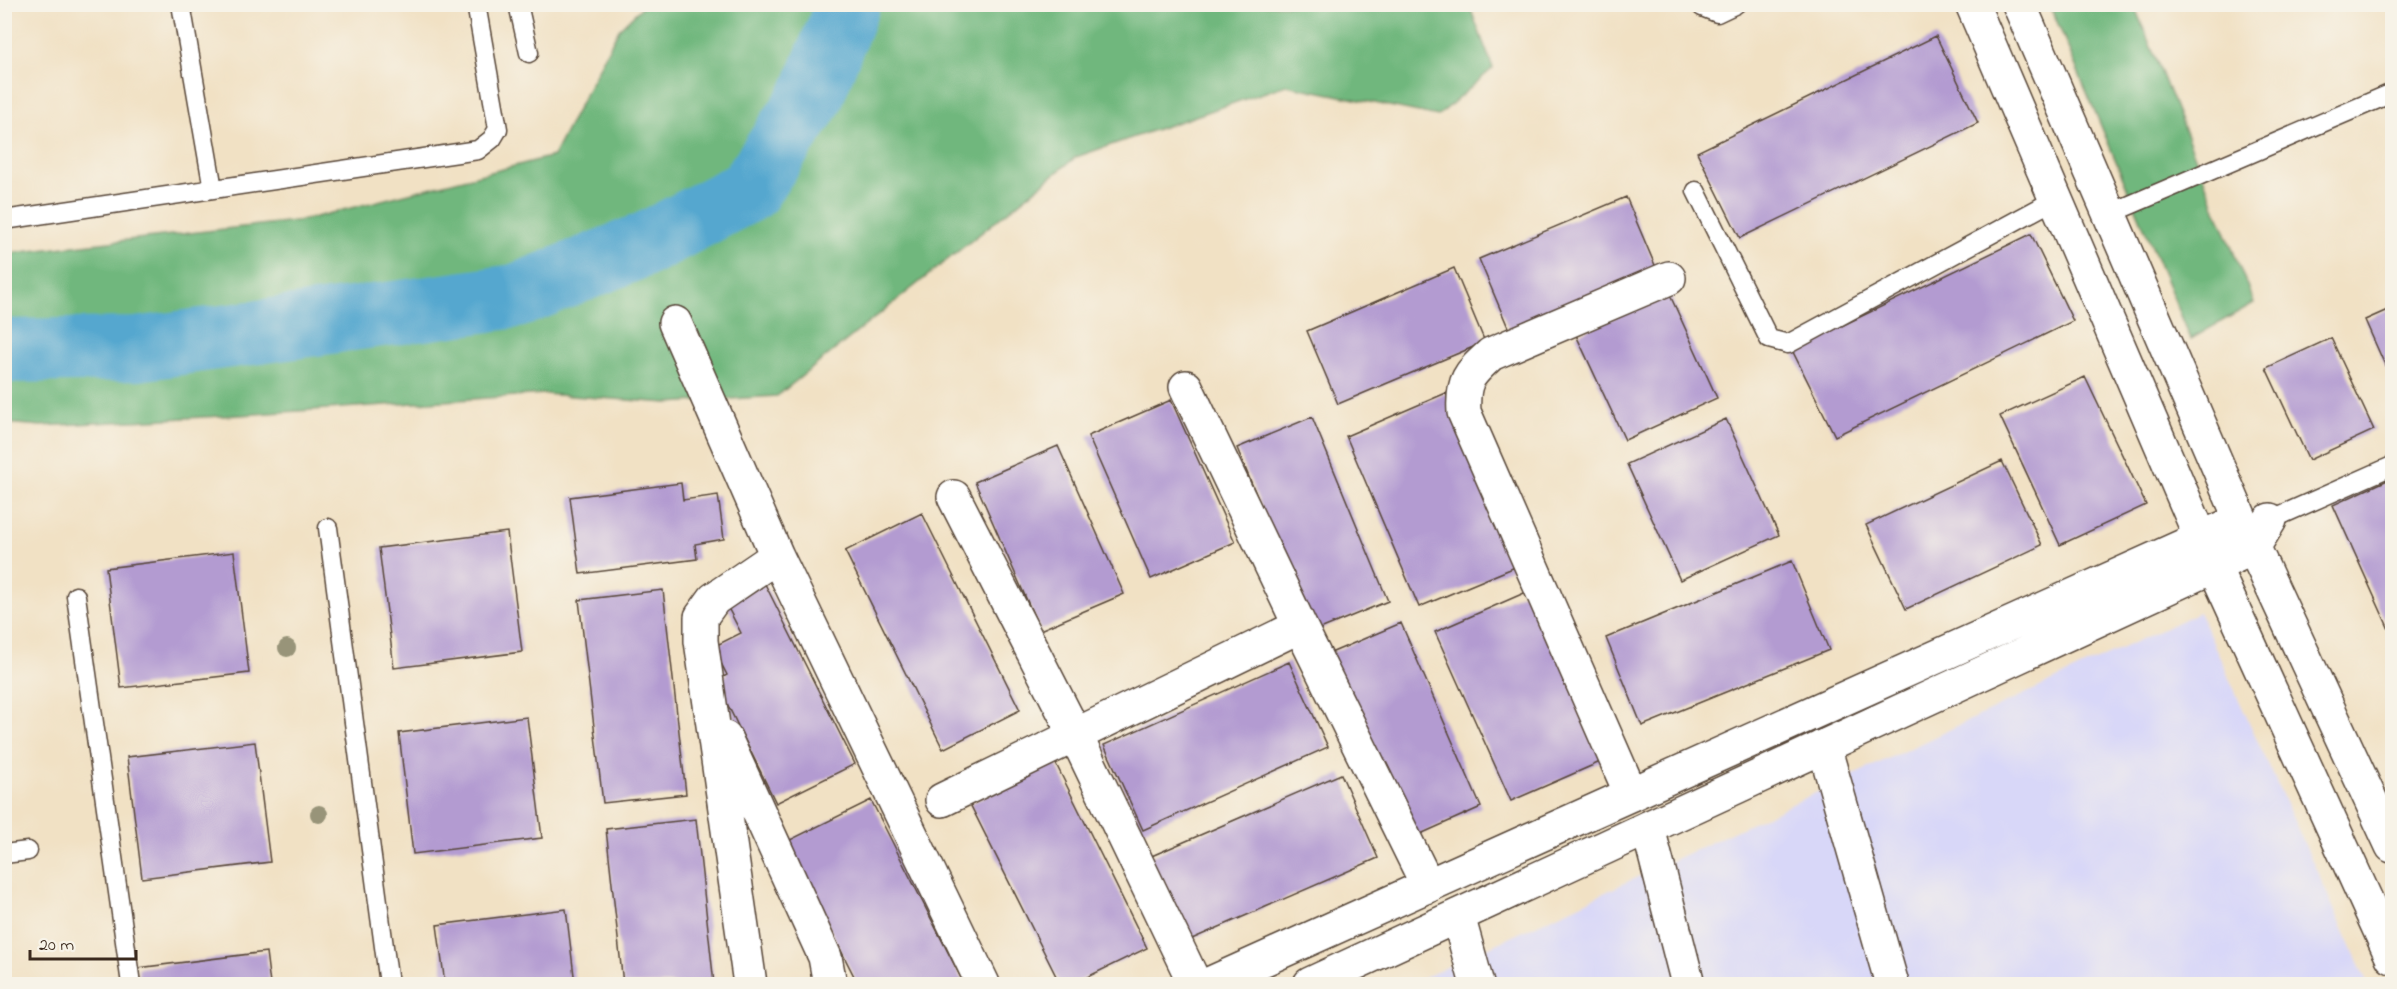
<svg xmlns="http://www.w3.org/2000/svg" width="2397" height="989" viewBox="0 0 2397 989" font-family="'Indie Flower',sans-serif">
<rect width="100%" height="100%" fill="#f7f3e8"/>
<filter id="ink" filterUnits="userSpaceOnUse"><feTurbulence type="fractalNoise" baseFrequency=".0167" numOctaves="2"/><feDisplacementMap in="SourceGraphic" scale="12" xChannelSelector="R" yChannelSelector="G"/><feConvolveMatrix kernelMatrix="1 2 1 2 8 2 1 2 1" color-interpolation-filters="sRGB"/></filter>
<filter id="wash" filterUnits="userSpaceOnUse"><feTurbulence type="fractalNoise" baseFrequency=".008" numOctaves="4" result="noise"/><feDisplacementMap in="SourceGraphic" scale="24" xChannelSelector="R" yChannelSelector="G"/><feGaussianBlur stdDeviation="1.35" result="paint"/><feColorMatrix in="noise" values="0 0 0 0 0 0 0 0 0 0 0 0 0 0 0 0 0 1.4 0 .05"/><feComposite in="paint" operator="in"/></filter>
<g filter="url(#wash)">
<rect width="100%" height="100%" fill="#f1e1c4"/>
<path fill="#d8d7f8" d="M2199 612 2368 984H1411Z"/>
<path fill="#6fb77d" stroke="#55704e" stroke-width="1.5" d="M644 5H1469L1493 68 1438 116 1286 85 1076 157 777 396 668 403 544 394 240 415 41 426 5 423 4 254 304 220 553 156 619 29Z
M2050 5H2134L2254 303 2191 339Z"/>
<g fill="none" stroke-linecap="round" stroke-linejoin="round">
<path stroke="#54a7cf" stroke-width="64" d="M4 351 137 349 516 296 648 243 749 190 811 98 848 4"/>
</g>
<g id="blocks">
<path fill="#b39bd1" d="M1936 36 1978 123 1740 238 1697 152Z
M1626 197 1657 270 1510 332 1479 259Z
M2031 234 2073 321 1835 436 1792 350Z
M1454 268 1485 342 1338 404 1307 331Z
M1669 293 1717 398 1625 440 1576 335Z
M2392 308V381L2365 320Z
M2331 338 2374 430 2309 460 2266 368Z
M2085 377 2146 505 2060 545 2000 416Z
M1446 393 1520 565 1419 607 1346 436Z
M1171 400 1235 542 1151 579 1088 436Z
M1312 417 1388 601 1313 632 1237 448Z
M1726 419 1779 535 1680 580 1627 464Z
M1058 446 1124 594 1040 630 975 482Z
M2002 461 2042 545 1906 609 1866 525Z
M2392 478V636L2333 505Z
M681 483 683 500 718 495 724 539 695 544 697 559 580 574 570 497Z
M922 513 1020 710 943 749 845 551Z
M507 532 522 652 394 668 379 548Z
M234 552 249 673 121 688 106 568Z
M1792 561 1829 650 1642 726 1606 638Z
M764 582 855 764 776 803 716 681 727 675 713 647 741 633 725 602Z
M663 590 686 794 603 803 579 600Z
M1531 590 1607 759 1511 801 1435 632Z
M1401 623 1481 807 1407 840 1326 655Z
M1289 662 1328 747 1143 830 1104 745Z
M527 717 542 838 413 854 399 733Z
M255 742 270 862 142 878 127 757Z
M1055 762 1147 948 1073 984H1060L970 804Z
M1341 774 1378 858 1185 942 1147 858Z
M871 800 964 984H858L786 842Z
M696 819 714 984H623L606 829Z
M566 909 575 984H445L437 925Z
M266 952 270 984H140L138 968Z"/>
</g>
</g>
<g filter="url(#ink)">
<use href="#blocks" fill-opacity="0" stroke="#564537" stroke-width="1.5"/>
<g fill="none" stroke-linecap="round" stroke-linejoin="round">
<defs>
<path id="lane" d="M181 4 213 189
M518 4 529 53
M1700 4 1702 7 1717 13 1736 4
M1696 191 1769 339 1788 344 2056 199
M2109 214 2392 93
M4 220 478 150 492 139 498 129 476 4
M2270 520 2392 466
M328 528 389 984
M76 596 131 984
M4 854 28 851"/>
<path id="street" d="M675 323 777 556 983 984
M1186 387 1300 626 1428 886
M954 497 1075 734 1195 984
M2253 548 2270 520
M725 738 825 957 830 984
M1824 746 1892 984
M1631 794 1464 412C1462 380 1469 374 1491 354L1669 278
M942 800 1300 626
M1648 828 1688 984
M1458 916 1477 984
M750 984 701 641V617L714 599 777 556"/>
<path id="secondary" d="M1972 4 2201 538 2392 957
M2019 4 2241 520 2392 846
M1209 984 2241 520
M1310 984 2253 548"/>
</defs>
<use href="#lane" stroke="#564537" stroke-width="21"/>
<use href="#street" stroke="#564537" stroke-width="36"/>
<use href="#secondary" stroke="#564537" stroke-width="36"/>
<use href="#lane" stroke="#fff" stroke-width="18"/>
<use href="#street" stroke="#fff" stroke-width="33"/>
<use href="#secondary" stroke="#fff" stroke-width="33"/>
</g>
<g fill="#989479">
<circle cx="287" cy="648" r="9"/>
<circle cx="319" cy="814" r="9"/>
</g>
</g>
<rect width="2397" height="989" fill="none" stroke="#f7f3e8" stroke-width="24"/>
<path d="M30 950v9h106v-9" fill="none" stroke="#3b2a1e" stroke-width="3"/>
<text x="39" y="950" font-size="18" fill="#3b2a1e" stroke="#f7f3e8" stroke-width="4.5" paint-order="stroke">20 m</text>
</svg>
